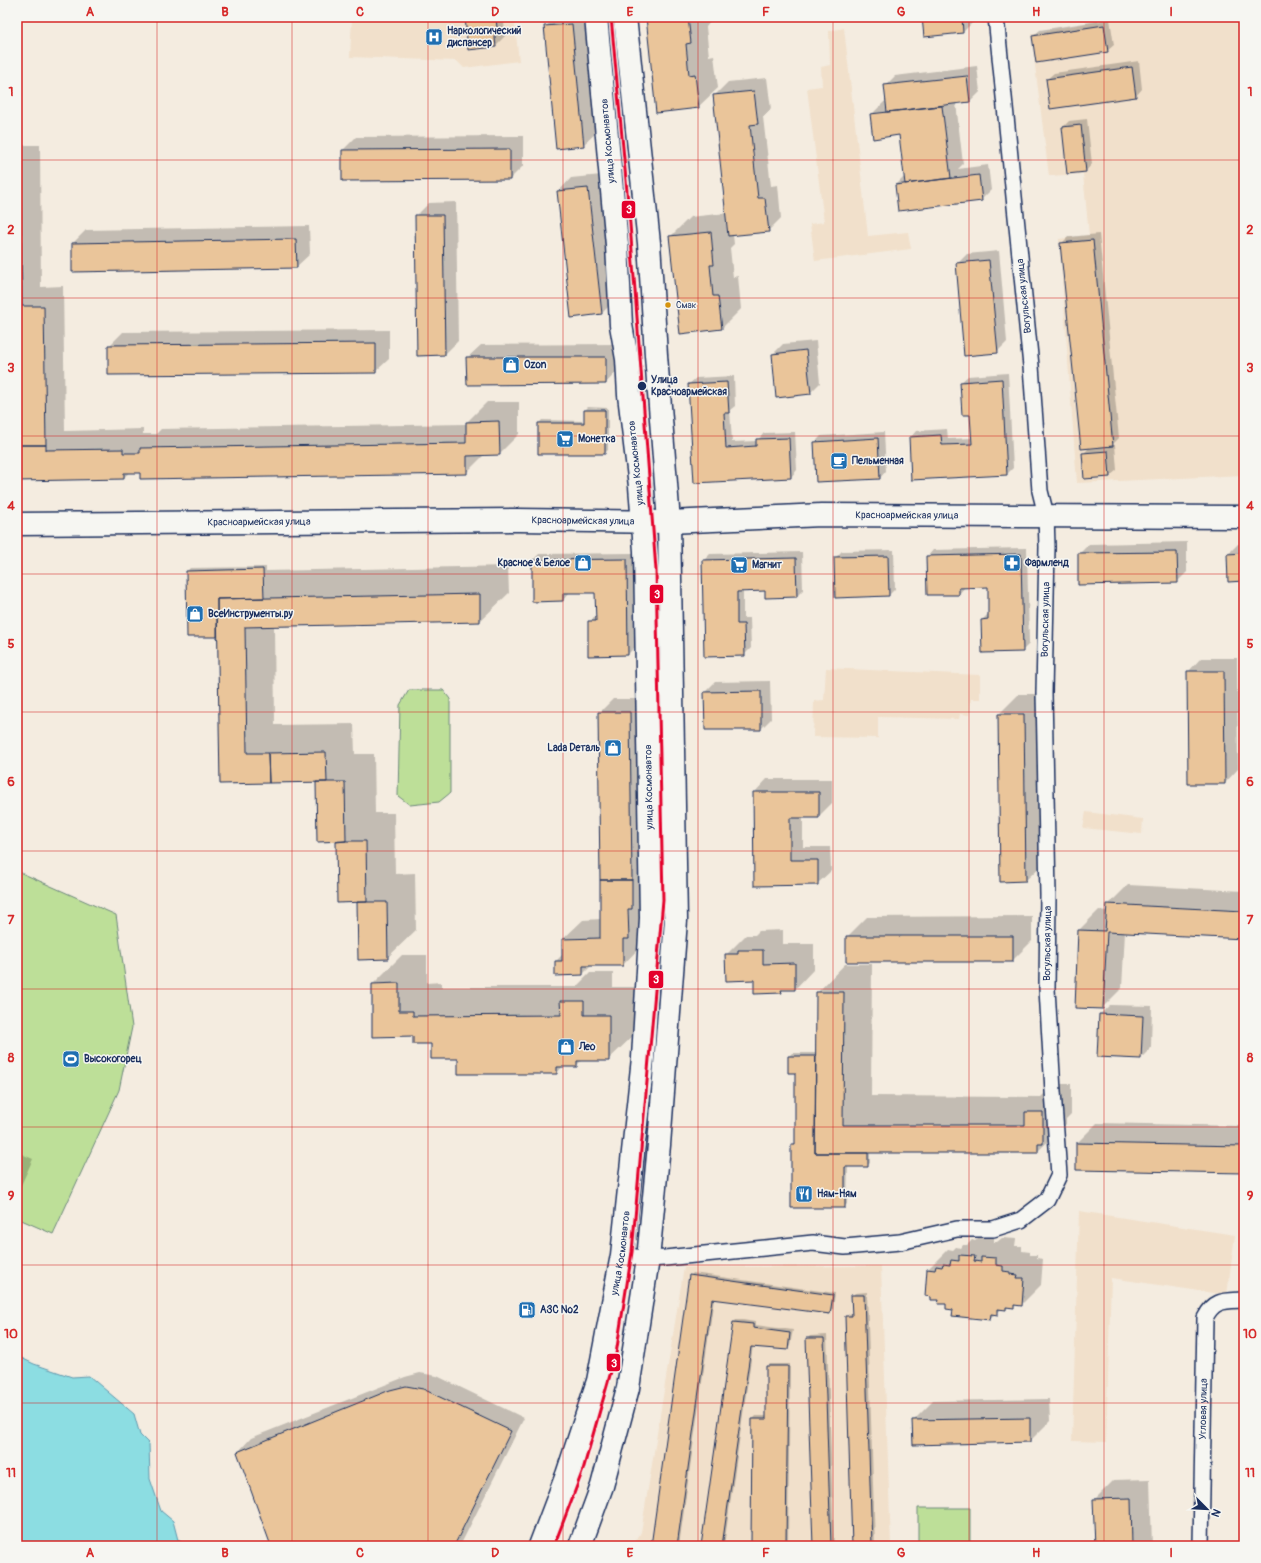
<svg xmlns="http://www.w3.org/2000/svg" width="1261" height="1563" viewBox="0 0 1261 1563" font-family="Pangolin,sans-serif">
<rect width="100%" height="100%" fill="#f4ece0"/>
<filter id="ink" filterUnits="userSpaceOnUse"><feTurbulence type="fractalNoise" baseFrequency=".025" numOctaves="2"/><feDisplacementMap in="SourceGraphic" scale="8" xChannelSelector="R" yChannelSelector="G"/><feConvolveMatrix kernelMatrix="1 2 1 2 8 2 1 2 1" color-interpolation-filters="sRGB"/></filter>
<g filter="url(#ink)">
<path fill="#f1e0cb" d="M352 17H514L519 61 464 68 457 61 350 57Z
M1120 17H1244V475L1077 483 1059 239 1089 235 1083 174 1049 176 1031 34Z
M844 28 868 236 908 232 911 249 815 261 810 224 824 222 807 88 822 86 821 67 830 65 829 31Z
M826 668 980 675V699H971L970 715 960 714 959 719 878 717V738L813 737 814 701 824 700Z
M1086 812 1143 819 1142 834 1083 828Z
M1079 1211 1235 1235 1227 1295 1111 1278 1106 1442 1072 1441Z
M881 1266 891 1546H633L641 1532 684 1267Z"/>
<path fill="#bddf98" stroke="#6c877b" d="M409 690H443L450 699V793L439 802 410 805 398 796 400 705Z
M17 871 116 915 132 1027 119 1090 53 1234 17 1218Z
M918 1508H970V1543H918Z"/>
<path fill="#8cdde2" stroke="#5f97ad" d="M17 1356 34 1364 72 1377 89 1376 134 1414 140 1435 149 1444 150 1479 161 1511 173 1521 178 1540 188 1546H17Z"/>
<path fill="#0003" d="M466 17H507L504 21 505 36 495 46Z
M555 17H586L597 132 583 145 545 27Z
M647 17H710V22L706 27 709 56 714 55 718 88 698 107Z
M923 17H978L963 32 925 35Z
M1110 19 1114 45 1107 51 1033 36 1040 30Z
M1139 61 1142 89 1136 96 1047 79 1054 73Z
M977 66 980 92 970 102 956 103 963 164 958 169 988 165 991 190 981 200 896 185 905 176 900 134 871 115 884 102 887 101 885 86 895 76Z
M767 78 771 109 763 117 771 186 778 185 781 218 768 231 733 235 734 244 730 248 733 277 738 276 741 309 722 328 670 237 690 217 727 213 714 96 728 82Z
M1087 119 1092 164 1086 171 1063 127 1069 121Z
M523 136V166L510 179 343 150 356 137Z
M17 145H40L41 287 63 286 65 431 143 429V434H156L161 429 467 424V422L487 402H519V434L499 454H485L466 473 130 472 123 478 17 480V440L19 438Z
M601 175 615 300 602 313 558 192 571 178Z
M456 202 458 341 445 354 416 216 429 203Z
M309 226 310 254 296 267 73 243 86 230Z
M1099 234 1119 438 1112 445H1115L1117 470 1110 476 1085 478 1083 454 1090 447 1061 244 1068 237Z
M999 251 1007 342 997 352 957 264 967 254Z
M389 330V359L375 372 109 346 123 332Z
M816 341 820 383 810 393 773 354 783 344Z
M619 344V369L606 383 467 358 481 345Z
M1008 373 1013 468 1007 474 912 479 910 438 916 431 947 429 948 439 973 438 971 414 961 382 968 376Z
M734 376 735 406 730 410 732 442 757 441 764 433 795 432 797 470 791 477 695 482 689 384 696 378Z
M588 407 608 408V450L605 453 539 423 542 420 585 421V410Z
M884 432 886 471 880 478 815 442 821 436Z
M1187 542V572L1177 582 1079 554 1089 544Z
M1238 544H1244V580L1228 554Z
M1027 548 1029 644 1022 651 982 620 989 613V586L965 587 959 594 927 557 933 550Z
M894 550 895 589 889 595 835 558 842 551Z
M802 552 803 590 797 596 766 590H743V618H750L751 648 744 655 703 561 710 554Z
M633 553 634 648 628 654 589 622 597 615 596 592H570L563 600 533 601V560L539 554Z
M508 566 509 593 480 621 274 625 275 725 354 724 355 754H374L375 813H394L395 874 415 873 416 930 387 958 358 901 338 902 337 841 317 781 221 783 218 636H188L187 571 190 568 266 567V571Z
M1201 658H1237L1238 769 1225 783H1189L1188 672Z
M770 681 771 719 761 729 705 692 715 682Z
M1019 694H1043L1046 861 1026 880 999 714Z
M613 699H643L642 945 623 965H592L583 974 556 961 563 954V939L583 920 601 919 599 713Z
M767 779H832V803L818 817H803V847H830L831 871 817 884 755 885 754 793Z
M1128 885 1244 891V938L1125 932 1122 988 1102 1008 1076 1007 1079 930 1099 910 1107 911 1108 905Z
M1032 916V941L1012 961 847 937 867 917Z
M783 930V944H814V969L795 989H784L781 992 726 955 746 935H755L759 931Z
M402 955H427V983L441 982V987H576L590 973H613V987H637V1032L608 1060H582L576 1066H563L557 1073 459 1058 432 1043 414 1035 373 984Z
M845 964H872L871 1096 1041 1097 1054 1084H1071V1114L1066 1119V1124L1037 1152H870V1163L867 1166H848L847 1204 844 1207 792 1145 796 1142V1072L789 1056 792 1053H817V993Z
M1110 1005 1152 1006 1151 1048 1141 1058 1100 1014Z
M1097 1123 1244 1126V1172L1077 1169V1143Z
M17 1152 33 1159 17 1194Z
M980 1236 994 1237V1242H997L1002 1238 1016 1239 1015 1246H1022V1251L1030 1252V1255H1037V1258L1043 1259 1041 1285 1021 1305 1016 1304 1014 1307H1008L1006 1309H1002L990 1318 954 1309 940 1299 928 1269 948 1249 953 1250 956 1247 961 1248 963 1245H967L972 1240 975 1241Z
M693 1273 835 1293 833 1310 830 1313 714 1298 679 1546H652L690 1276Z
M867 1292 875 1546H853L846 1317 849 1314 852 1313V1296L855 1293Z
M737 1319 755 1322V1325L793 1330 790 1346 787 1349 753 1346 724 1546H702L734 1322Z
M827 1335 834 1546H814L807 1339 810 1336Z
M770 1364H790L788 1546H752L753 1419 756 1416H767V1367Z
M420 1373 437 1376 524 1418 462 1542 458 1546H272L238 1452 251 1438 405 1377Z
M1049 1399 1050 1421 1030 1441 914 1444 913 1421 933 1401Z
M1150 1479 1152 1546H1096L1094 1500 1114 1480Z"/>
<path fill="#eac59a" stroke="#1b2f5e" d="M465 17H496L497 29H494L496 47 468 50Z
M646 17H688L691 43 686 44 689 75 695 74 699 108 656 113Z
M922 17H962L963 33 924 37Z
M572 24 584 146 556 149 544 26Z
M1104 25 1108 52 1036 63 1032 36Z
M1132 67 1136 97 1050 109 1046 79Z
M967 76 970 102 887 112 884 85Z
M754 91 758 124 750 125 758 198H765L769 232 728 236 713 95Z
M942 106 951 178 905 184 899 135 873 139 870 114Z
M1081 125 1086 172 1067 174 1062 127Z
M510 149V180L342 181V150Z
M17 165H20L22 306H17Z
M979 175 982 201 898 211 895 185Z
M588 188 602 314 571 318 557 191Z
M415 215H443L445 355 417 356Z
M711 232 714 265H710L713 296H718L722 329 680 334 669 236Z
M296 239 297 268 72 272V243Z
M1093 240 1113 446 1081 449 1060 243Z
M989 260 998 353 964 356 956 263Z
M17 306H44L46 445H18Z
M376 343V373L108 375V345Z
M806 350 811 394 776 398 772 354Z
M466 357H606V384L467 385Z
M1002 379 1007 475 911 480 909 437 941 435 942 445 972 444 970 415H962L960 382Z
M727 382 729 413H724L726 448 756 446V439L789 438 791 478 694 483 688 384Z
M584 410H605V454H538V423H584Z
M499 421 500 455 467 456V474L140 479V473H124V479L17 481V445H46V450L123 449V453H140V448L466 443V422Z
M878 438 880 479 816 482 814 442Z
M1108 451 1110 477 1084 479 1082 453Z
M1177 552 1178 583 1078 585V553Z
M1244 553V581L1228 582 1227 554Z
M1021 554 1023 652 982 653 981 620 988 619V587L959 588V595H927L926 556Z
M888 556 889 596 835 598 834 557Z
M796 558 797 597 765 598V591L737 592V624H744L745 656 704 657 702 560Z
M627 559 628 655 588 656V621H596L595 593H563V601L532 602V560Z
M263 569 264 598 217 599V637H187L186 571Z
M480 594V622L245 627 247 753H268L269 783 220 784 217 599Z
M1187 671H1224L1225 784H1188Z
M761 691V730H705L704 692Z
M598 712H630L632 880H600Z
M998 714H1024L1026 881 1000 882Z
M326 752 327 782 269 783 268 753Z
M316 782H345L346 841 317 842Z
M753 792H819V818H790V860H818V885L754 886Z
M346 841H366L367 902 337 903 336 842Z
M600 880H632V909H628L629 939H623V966H583V975L555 976V961H562V939L600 938Z
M357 902H387L388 959 358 960Z
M1107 904 1244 911V939L1107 932 1103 1009 1075 1008 1078 930 1105 931Z
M846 936H1013V962H846Z
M738 950H763V964L795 963V990H781L782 993 754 994V980L726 981 725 954H738Z
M399 983V1011H413V1016L561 1015 560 1001H584V1015H609V1061H577V1067H557V1074H458V1059H431V1044H413V1036L372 1037V984Z
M816 992H844L843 1125H1025V1112H1043V1144H1038V1153H815Z
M1099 1014 1143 1016 1141 1059 1097 1057Z
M788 1056H816L815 1153H868V1167H845V1208H791V1144H795V1073H788Z
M1076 1143 1244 1146V1173L1076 1170Z
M959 1255 975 1256 974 1261 981 1262V1257L996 1258V1265L1003 1266V1271L1010 1272V1274L1018 1275 1017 1278H1024L1022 1306 1014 1305V1308L1006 1307V1310L998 1309V1315L991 1314 990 1320 952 1316 953 1310 946 1309V1304H938L939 1300H931V1297L925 1296 927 1269 935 1270 936 1266 942 1267 943 1264 950 1265 951 1260 959 1261Z
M689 1275 833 1295 830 1314 712 1299 677 1546H651Z
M851 1295H864L872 1546H852L845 1316H852Z
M733 1322 753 1324V1328L790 1333 788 1350 751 1347 722 1546H701Z
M806 1338H824L831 1546H813Z
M766 1366H788L786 1546H751L752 1419H766Z
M406 1386 423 1389 511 1431 454 1546H271L237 1452 390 1390Z
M1030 1418V1442L913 1445 912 1420Z
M1131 1498 1132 1546H1095L1093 1499Z"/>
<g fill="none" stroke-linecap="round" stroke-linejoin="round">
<defs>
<g id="street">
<path id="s1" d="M622 1255 648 1259 665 1258 813 1243 845 1247 900 1242 957 1229H993L1021 1220 1047 1200 1059 1175 1053 1091 1047 989 1048 895 1044 693 1047 547 1046 515 1040 491 1031 366 996 17"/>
<path id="s2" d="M1201 1546 1205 1318C1214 1299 1225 1301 1244 1300"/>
</g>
<g id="secondary">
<path id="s3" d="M17 524 518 520 669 522 821 515 1244 517"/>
<path id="s4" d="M540 1546 567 1475 598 1381 622 1255 643 1058 651 918 645 551 640 486 629 395 627 359 621 325 617 245 596 17"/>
<path d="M580 1546 602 1486 628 1388 648 1259 659 1145 676 920 669 522 656 355 649 243 625 17"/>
</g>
</defs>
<use href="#street" stroke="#1b2f5e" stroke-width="18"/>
<use href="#secondary" stroke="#1b2f5e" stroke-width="25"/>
<use href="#street" stroke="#f6f6f2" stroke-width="15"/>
<use href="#secondary" stroke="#f6f6f2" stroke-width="22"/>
<defs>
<path id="tram-1" d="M554 1546 583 1470 616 1354 632 1252 663 900 656 570 630 224 611 17"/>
</defs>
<use href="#tram-1" stroke="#f6f6f2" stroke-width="6"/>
<use href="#tram-1" stroke="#e4002b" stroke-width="3"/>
</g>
</g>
<path fill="none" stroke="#d62828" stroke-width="1" stroke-opacity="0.55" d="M157 17V1546M292 17V1546M428 17V1546M563 17V1546M698 17V1546M833 17V1546M969 17V1546M1104 17V1546M17 160H1244M17 298H1244M17 436H1244M17 574H1244M17 712H1244M17 851H1244M17 989H1244M17 1127H1244M17 1265H1244M17 1403H1244"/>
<defs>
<symbol id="hospital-square" viewBox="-11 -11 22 22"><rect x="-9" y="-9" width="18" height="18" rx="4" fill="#1f6fb2" stroke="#f6f6f2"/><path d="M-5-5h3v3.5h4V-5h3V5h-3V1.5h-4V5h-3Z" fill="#fff"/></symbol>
<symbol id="shop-square" viewBox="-11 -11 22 22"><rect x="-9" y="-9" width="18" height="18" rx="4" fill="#1f6fb2" stroke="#f6f6f2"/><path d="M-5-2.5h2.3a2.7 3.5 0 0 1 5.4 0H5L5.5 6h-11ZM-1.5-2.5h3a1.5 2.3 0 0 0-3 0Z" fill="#fff"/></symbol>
<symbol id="supermarket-square" viewBox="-11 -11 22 22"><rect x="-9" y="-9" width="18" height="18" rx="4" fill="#1f6fb2" stroke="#f6f6f2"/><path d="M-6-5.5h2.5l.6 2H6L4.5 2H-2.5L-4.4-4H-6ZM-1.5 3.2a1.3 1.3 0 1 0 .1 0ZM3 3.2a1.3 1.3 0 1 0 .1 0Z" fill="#fff"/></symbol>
<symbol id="cafe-square" viewBox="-11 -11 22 22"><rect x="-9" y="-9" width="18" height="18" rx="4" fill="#1f6fb2" stroke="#f6f6f2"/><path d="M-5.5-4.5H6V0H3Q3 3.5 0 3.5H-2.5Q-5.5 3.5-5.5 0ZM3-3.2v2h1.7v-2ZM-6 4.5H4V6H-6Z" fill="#fff"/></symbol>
<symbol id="pharmacy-square" viewBox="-11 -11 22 22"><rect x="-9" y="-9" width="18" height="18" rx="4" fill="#1f6fb2" stroke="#f6f6f2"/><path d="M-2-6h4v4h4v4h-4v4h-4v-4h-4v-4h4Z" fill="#fff"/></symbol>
<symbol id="stadium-square" viewBox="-11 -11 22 22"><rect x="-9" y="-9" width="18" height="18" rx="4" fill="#1f6fb2" stroke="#f6f6f2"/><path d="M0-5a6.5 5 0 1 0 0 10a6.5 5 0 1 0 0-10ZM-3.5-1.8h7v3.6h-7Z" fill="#fff"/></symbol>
<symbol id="restaurant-square" viewBox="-11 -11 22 22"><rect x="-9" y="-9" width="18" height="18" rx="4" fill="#1f6fb2" stroke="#f6f6f2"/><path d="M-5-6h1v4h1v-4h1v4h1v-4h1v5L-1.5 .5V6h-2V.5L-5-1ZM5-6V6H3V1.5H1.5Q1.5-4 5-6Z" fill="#fff"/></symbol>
<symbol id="fuel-square" viewBox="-11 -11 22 22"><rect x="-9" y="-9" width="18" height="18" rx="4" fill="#1f6fb2" stroke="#f6f6f2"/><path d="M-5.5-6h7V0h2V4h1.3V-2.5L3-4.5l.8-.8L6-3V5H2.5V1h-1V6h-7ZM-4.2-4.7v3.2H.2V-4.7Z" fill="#fff"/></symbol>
</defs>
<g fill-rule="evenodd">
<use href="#hospital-square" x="424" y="27" width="20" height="20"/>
<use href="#shop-square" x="501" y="355" width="20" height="20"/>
<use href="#supermarket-square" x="555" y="429" width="20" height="20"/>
<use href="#cafe-square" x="829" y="451" width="20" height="20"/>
<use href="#shop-square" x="573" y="553" width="20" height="20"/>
<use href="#pharmacy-square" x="1002" y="553" width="20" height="20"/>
<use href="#supermarket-square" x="729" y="555" width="20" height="20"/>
<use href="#shop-square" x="185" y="604" width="20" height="20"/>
<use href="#shop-square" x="603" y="738" width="20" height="20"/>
<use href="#shop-square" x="556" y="1037" width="20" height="20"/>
<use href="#stadium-square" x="61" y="1049" width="20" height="20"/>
<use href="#restaurant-square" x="794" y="1184" width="20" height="20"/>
<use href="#fuel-square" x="517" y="1300" width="20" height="20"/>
</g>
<circle fill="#d6940e" stroke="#f6f6f2" stroke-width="1.5" cx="668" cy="305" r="3.5"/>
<circle fill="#1b2f5e" stroke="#f6f6f2" stroke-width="1.5" cx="642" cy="386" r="5"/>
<g text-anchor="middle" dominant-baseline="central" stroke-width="3" stroke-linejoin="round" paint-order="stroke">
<g font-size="9" fill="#1b2f5e" stroke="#f6f6f2" text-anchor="start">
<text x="676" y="305">Смак</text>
</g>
<g font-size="10" font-weight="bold" fill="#1b2f5e" stroke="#f6f6f2" text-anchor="start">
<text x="447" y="31">Наркологический<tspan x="447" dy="12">диспансер</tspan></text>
<text x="524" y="365">Ozon</text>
<text x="578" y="439">Монетка</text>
<text x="852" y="461">Пельменная</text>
<text x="570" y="563" text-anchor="end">Красное &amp; Белое</text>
<text x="1025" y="563">Фармленд</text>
<text x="752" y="565">Магнит</text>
<text x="208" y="614">ВсеИнструменты.ру</text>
<text x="600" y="748" text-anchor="end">Lada Dеталь</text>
<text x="579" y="1047">Лео</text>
<text x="84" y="1059">Высокогорец</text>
<text x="817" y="1194">Ням-Ням</text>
<text x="540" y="1310">АЗС №2</text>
</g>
<g font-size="10" fill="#1b2f5e" stroke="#f6f6f2">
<text transform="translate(608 141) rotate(-95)">улица Космонавтов</text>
<text transform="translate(1024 296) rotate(-96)">Вогульская улица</text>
<text transform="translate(636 463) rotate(-96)">улица Космонавтов</text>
<text stroke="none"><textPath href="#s3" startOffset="890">Красноармейская улица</textPath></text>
<text stroke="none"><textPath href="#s3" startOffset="566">Красноармейская улица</textPath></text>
<text stroke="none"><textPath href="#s3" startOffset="242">Красноармейская улица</textPath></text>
<text stroke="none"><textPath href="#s1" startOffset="1020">Вогульская улица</textPath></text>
<text transform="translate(649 787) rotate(-91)">улица Космонавтов</text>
<text stroke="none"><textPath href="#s1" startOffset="696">Вогульская улица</textPath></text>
<text stroke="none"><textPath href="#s4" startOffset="305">улица Космонавтов</textPath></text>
<text stroke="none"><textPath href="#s2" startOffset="137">Угловая улица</textPath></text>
</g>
<g font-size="10" font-weight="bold" fill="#1b2f5e" stroke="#f6f6f2" text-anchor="start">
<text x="651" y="380">Улица<tspan x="651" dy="12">Красноармейская</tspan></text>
</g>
</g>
<g stroke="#f6f6f2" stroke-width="1.5">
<rect x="621" y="200" width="15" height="19" rx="4" fill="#e4002b"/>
<rect x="649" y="584" width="15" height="20" rx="4" fill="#e4002b"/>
<rect x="648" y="970" width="16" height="19" rx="4" fill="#e4002b"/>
<rect x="606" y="1353" width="15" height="19" rx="4" fill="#e4002b"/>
</g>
<g font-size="11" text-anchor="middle" font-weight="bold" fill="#fff">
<text x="629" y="213">3</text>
<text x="657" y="598">3</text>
<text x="656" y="983">3</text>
<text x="614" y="1367">3</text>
</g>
<rect width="1261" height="1563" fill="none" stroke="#f6f6f2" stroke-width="44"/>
<g transform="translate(1207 1509) rotate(114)" stroke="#f6f6f2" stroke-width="3" paint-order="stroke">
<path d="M0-3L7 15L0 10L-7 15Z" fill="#1b2f5e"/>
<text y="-6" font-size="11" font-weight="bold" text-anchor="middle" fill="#1b2f5e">N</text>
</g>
<rect x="22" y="22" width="1217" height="1519" fill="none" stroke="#d62828" stroke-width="1.5"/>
<g font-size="13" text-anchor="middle" font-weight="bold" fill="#d62828">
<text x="90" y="16">A</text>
<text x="225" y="16">B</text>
<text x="360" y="16">C</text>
<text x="495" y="16">D</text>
<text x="630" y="16">E</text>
<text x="766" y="16">F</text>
<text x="901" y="16">G</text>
<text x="1036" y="16">H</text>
<text x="1171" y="16">I</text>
<text x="11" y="96">1</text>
<text x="1250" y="96">1</text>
<text x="11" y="234">2</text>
<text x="1250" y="234">2</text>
<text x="11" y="372">3</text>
<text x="1250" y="372">3</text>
<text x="11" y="510">4</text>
<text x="1250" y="510">4</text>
<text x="11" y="648">5</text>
<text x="1250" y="648">5</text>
<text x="11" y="786">6</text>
<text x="1250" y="786">6</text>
<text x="11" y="924">7</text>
<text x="1250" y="924">7</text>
<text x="11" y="1062">8</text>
<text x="1250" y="1062">8</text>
<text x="11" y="1200">9</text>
<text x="1250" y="1200">9</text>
<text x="11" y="1338">10</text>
<text x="1250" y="1338">10</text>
<text x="11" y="1477">11</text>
<text x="1250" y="1477">11</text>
<text x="90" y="1557">A</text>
<text x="225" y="1557">B</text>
<text x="360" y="1557">C</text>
<text x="495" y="1557">D</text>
<text x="630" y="1557">E</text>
<text x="766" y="1557">F</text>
<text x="901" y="1557">G</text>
<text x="1036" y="1557">H</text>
<text x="1171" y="1557">I</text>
</g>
</svg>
